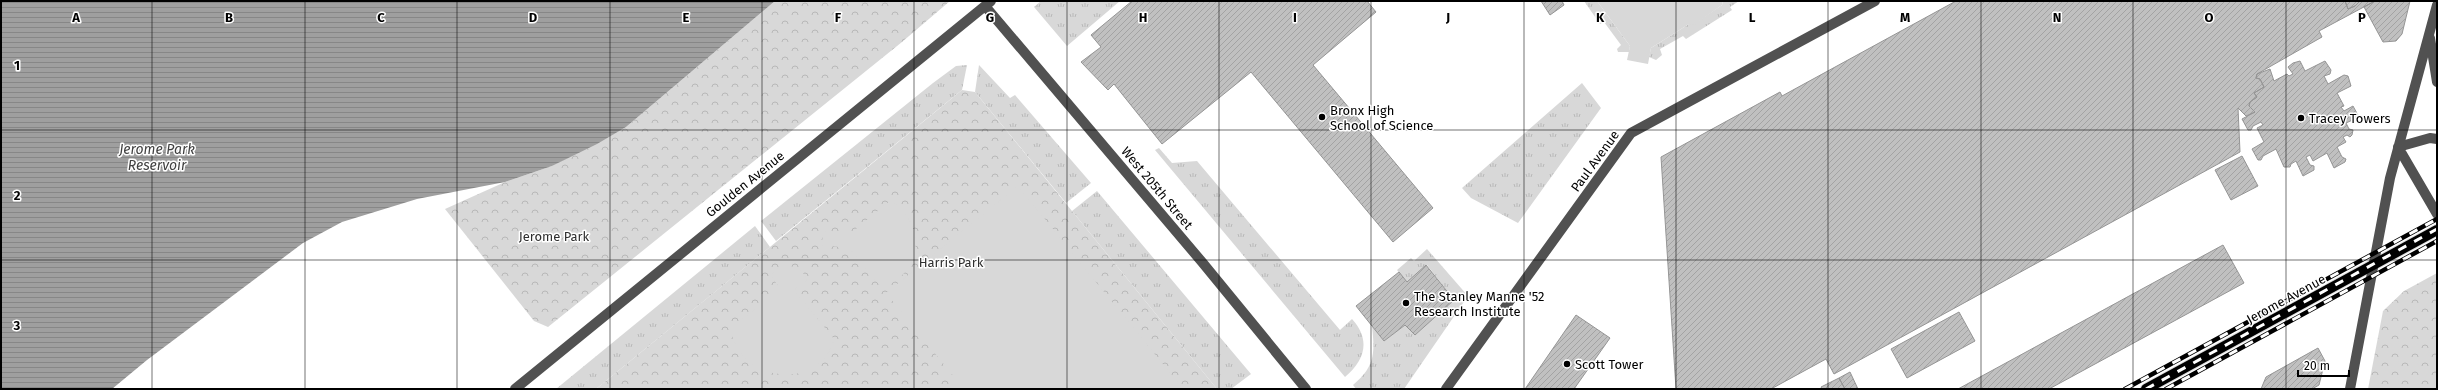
<svg xmlns="http://www.w3.org/2000/svg" width="2438" height="390" viewBox="0 0 2438 390" font-family="'Fira Sans',sans-serif">
<defs>
<pattern id="grass-tufts" width="24" height="20" patternUnits="userSpaceOnUse"><rect width="24" height="20" fill="#d8d8d8"/><path d="M3 7l-1-3M5 7V3M7 7l1-3M15 17l-1-3M17 17v-4M19 17l1-3" fill="none" stroke="#b8b8b8"/></pattern>
<pattern id="forest-crowns" width="20" height="18" patternUnits="userSpaceOnUse"><rect width="20" height="18" fill="#d8d8d8"/><path d="M2 6a3 3 0 1 1 6 0M12 15a3 3 0 1 1 6 0" fill="none" stroke="#b8b8b8"/></pattern>
<pattern id="water-rules" width="6" height="5" patternUnits="userSpaceOnUse"><rect width="6" height="5" fill="#9f9f9f"/><path d="M0 2.5h6" fill="none" stroke="#878787"/></pattern>
<pattern id="building-hatch" width="6" height="6" patternUnits="userSpaceOnUse"><rect width="6" height="6" fill="#c0c0c0"/><path d="M-1 1l2-2M0 6l6-6M5 7l2-2" fill="none" stroke="#a3a3a3"/></pattern>
</defs>
<rect width="100%" height="100%" fill="#fff"/>
<path fill="url(#grass-tufts)" d="M1041 1H1120L1067 46 1034 7Z
M1584 1H1597L1630 46 1629 52H1618L1617 49 1621 45 1604 22 1600 24Z
M1723 1H1739L1730 7 1732 10 1686 39 1683 36 1660 49 1662 55 1656 60 1649 57 1651 48 1689 24H1694L1722 5Z
M967 65 962 90 776 241 761 221 933 83 956 66Z
M979 65 1010 98 1015 95 1091 183 1066 203 975 92Z
M1582 83 1601 108 1518 223 1471 198 1462 188Z
M1159 148 1172 163 1197 161 1340 330 1352 319C1371 340 1365 360 1345 377L1155 150Z
M1097 191 1251 374 1231 389H1217L1072 211Z
M755 226 770 247 596 389H556Z
M1427 249 1468 296 1404 389H1356L1353 385C1375 367 1375 353 1372 326L1384 341 1405 325 1415 335 1454 300 1427 265 1407 282 1397 270 1411 258 1414 261Z"/>
<path fill="url(#forest-crowns)" d="M775 1H950L902 42 548 327 534 321 445 209 505 182 552 166 626 127Z
M962 90 975 92 1217 389H596Z
M2437 273V389H2368L2383 311 2404 291Z"/>
<path fill="#d8d8d8" d="M1597 1H1723L1722 5 1694 25 1689 24 1651 48 1648 64 1627 60 1630 46Z
M1018 186 1183 389H964L886 293Z
M891 200C927 226 923 272 882 288L849 248 822 245 823 231 851 233Z
M781 266 798 267 808 279 794 290 834 339C822 388 751 384 734 341 732 336 730 332 733 327L780 288 770 275Z"/>
<path fill="url(#water-rules)" d="M1 1H775L626 127 597 144 552 166 505 182 417 199 342 222 303 243 147 360 112 389H1Z"/>
<path fill="url(#building-hatch)" stroke="#959595" d="M1132 1H1367L1376 12 1313 65 1433 208 1393 242 1251 72 1162 144 1114 84 1108 90 1081 62 1101 47 1091 35Z
M1541 1H1562L1564 5 1550 15Z
M1956 1H2345L2348 9 2355 6 2360 1H2375L2319 31 2322 37 2257 74 2256 78 2260 79 2264 87 2254 93 2257 97 2250 102 2249 106 2255 112 2246 116 2238 108 2240 152 1834 374 1826 359 1771 389H1676L1661 157 1780 92 1782 96Z
M2345 1H2360L2355 6 2348 9Z
M2375 1H2410L2402 34 2396 41 2383 42 2364 7Z
M2300 61 2305 71 2325 61 2331 70 2330 74 2324 76 2328 84 2344 75 2348 76 2351 86 2337 93 2344 106 2341 107 2344 111 2353 106 2359 117 2346 123 2349 129 2353 130 2352 135 2350 137 2347 135 2343 137 2346 142 2337 147 2342 157 2346 159 2345 162 2334 168 2327 153 2313 161 2310 155 2306 157 2310 165 2314 166V170L2303 176 2296 161 2291 164 2290 167H2284L2276 149 2263 156 2261 160H2258L2252 149 2264 142 2257 128 2263 125 2261 122 2253 126 2251 130H2248L2242 119 2255 112 2249 106 2250 102 2257 97 2254 93 2264 87 2260 79 2256 78 2257 74 2270 69 2274 81 2287 74 2289 76 2293 74 2288 67 2293 63Z
M2242 156 2258 186 2231 200 2215 170Z
M2223 245 2244 283 2049 389H1958Z
M1426 265 1454 300 1415 335 1405 325 1384 341 1356 306 1399 272 1407 282Z
M1959 312 1975 341 1907 378 1891 349Z
M1576 315 1610 338 1574 389H1525Z
M2318 348 2325 361 2319 385 2312 389H2261L2266 377Z
M1850 372 1858 389H1845L1839 378Z
M1839 378 1845 389H1822L1821 387Z"/>
<g fill="none" stroke-linecap="round" stroke-linejoin="round">
<defs>
<path id="major" d="M2146 389 2437 230"/>
</defs>
<use href="#major" stroke="#dbdbdb" stroke-width="12"/>
<path stroke="#515151" stroke-width="10" d="M985 6 1202 262 1306 389
M2430 38 2437 82
M2398 147 2437 214
M2398 147 2430 138 2437 139
M515 389 991 1
M1446 389 1631 133 1875 1
M2350 389 2390 178 2437 5"/>
<use href="#major" stroke="#000" stroke-width="10"/>
<defs>
<path id="rail" d="M2125 389 2437 219
M2146 389 2437 229
M2166 389 2437 241"/>
</defs>
<use href="#rail" stroke="#000" stroke-width="4.5"/>
<use href="#rail" stroke="#fff" stroke-width="3" stroke-dasharray="9" stroke-linecap="butt"/>
</g>
<path fill="none" stroke="#000" stroke-width="1" stroke-opacity="0.55" d="M152 1V389M305 1V389M457 1V389M610 1V389M762 1V389M914 1V389M1067 1V389M1219 1V389M1371 1V389M1524 1V389M1676 1V389M1828 1V389M1981 1V389M2133 1V389M2286 1V389M1 130H2437M1 260H2437"/>
<g fill="#000" stroke="#fff" stroke-width="1.5">
<circle cx="1322" cy="117" r="4"/>
<circle cx="2301" cy="118" r="4"/>
<circle cx="1406" cy="303" r="4"/>
<circle cx="1567" cy="364" r="4"/>
</g>
<g text-anchor="middle" dominant-baseline="central" stroke-width="3" stroke-linejoin="round" paint-order="stroke">
<g font-size="13" fill="#000" stroke="#fff" text-anchor="start">
<text x="1330" y="110">Bronx High<tspan x="1330" dy="15">School of Science</tspan></text>
<text x="2309" y="118">Tracey Towers</text>
<text x="1414" y="296">The Stanley Manne '52<tspan x="1414" dy="15">Research Institute</tspan></text>
<text x="1575" y="364">Scott Tower</text>
</g>
<g font-size="13" fill="#000" stroke="#fff">
<text transform="translate(1595 161) rotate(-54)">Paul Avenue</text>
<text transform="translate(745 184) rotate(-39)">Goulden Avenue</text>
<text transform="translate(1157 188) rotate(50)">West 205th Street</text>
<text transform="translate(2286 299) rotate(-29)">Jerome Avenue</text>
</g>
<g font-size="13" fill="#2f2f2f" stroke="#fff">
<text x="554" y="236">Jerome Park</text>
<text x="951" y="262">Harris Park</text>
</g>
<g font-size="14" font-style="italic" fill="#404040" stroke="#fff">
<text x="157" y="149">Jerome Park<tspan x="157" dy="16">Reservoir</tspan></text>
</g>
</g>
<g font-size="13" text-anchor="middle" font-weight="bold" fill="#000" stroke="#fff" stroke-width="3" stroke-linejoin="round" paint-order="stroke">
<text x="76" y="22">A</text>
<text x="229" y="22">B</text>
<text x="381" y="22">C</text>
<text x="533" y="22">D</text>
<text x="686" y="22">E</text>
<text x="838" y="22">F</text>
<text x="990" y="22">G</text>
<text x="1143" y="22">H</text>
<text x="1295" y="22">I</text>
<text x="1448" y="22">J</text>
<text x="1600" y="22">K</text>
<text x="1752" y="22">L</text>
<text x="1905" y="22">M</text>
<text x="2057" y="22">N</text>
<text x="2209" y="22">O</text>
<text x="2362" y="22">P</text>
<text x="17" y="70">1</text>
<text x="17" y="200">2</text>
<text x="17" y="330">3</text>
</g>
<rect width="2438" height="390" fill="none" stroke="#000000" stroke-width="4"/>
<path d="M2298 370v6h51v-6" fill="none" stroke="#000000" stroke-width="2"/>
<text x="2304" y="370" font-size="12" fill="#000000" stroke="#ffffff" stroke-width="3" paint-order="stroke">20 m</text>
</svg>
